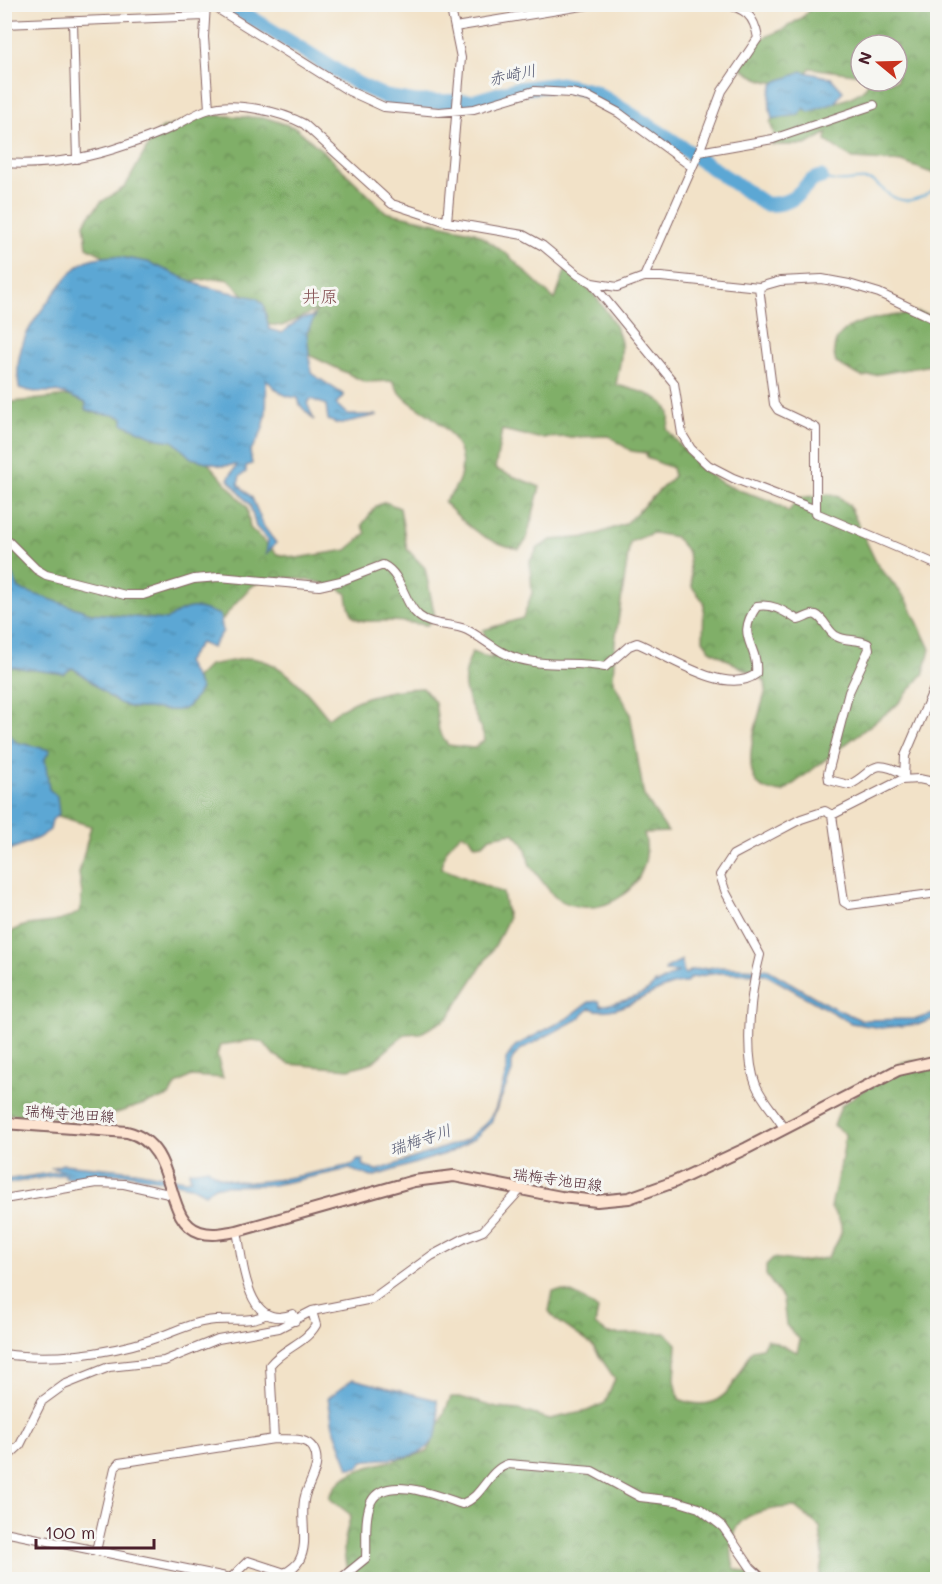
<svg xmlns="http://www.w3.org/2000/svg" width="942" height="1584" viewBox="0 0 942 1584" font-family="Mali,'Klee One',sans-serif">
<defs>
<pattern id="forest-crowns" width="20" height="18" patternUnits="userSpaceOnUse" patternTransform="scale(1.5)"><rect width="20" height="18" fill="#80af68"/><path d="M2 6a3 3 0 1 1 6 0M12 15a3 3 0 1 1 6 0" fill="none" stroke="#6b8e56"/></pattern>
<pattern id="water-ripples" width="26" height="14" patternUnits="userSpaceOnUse" patternTransform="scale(1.5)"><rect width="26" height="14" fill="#5ba7d4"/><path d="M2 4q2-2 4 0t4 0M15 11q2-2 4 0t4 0" fill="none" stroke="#4d87ac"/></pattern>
</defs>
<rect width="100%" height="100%" fill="#f6f6f2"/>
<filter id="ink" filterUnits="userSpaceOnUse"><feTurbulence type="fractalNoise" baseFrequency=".0167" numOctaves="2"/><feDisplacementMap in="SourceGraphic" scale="12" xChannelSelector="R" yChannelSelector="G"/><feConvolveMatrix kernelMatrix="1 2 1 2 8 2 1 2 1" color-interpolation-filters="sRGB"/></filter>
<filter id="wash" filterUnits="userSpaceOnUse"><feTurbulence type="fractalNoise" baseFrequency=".008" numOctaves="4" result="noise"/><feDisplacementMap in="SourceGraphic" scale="24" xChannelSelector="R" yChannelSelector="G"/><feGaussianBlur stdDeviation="1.35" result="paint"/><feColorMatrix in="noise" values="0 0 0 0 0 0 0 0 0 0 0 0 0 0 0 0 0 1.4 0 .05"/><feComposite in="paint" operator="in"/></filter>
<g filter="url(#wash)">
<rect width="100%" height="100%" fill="#f2e2c8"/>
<path fill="url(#forest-crowns)" stroke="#65674a" stroke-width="1.5" d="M814 5H937V175L902 162 853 159 826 141 827 133 806 145H772L774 133 770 123 774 114C801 108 850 106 867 86V81H897V45H861V75L810 68C794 93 757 83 739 66L758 40 784 29 804 16Z
M207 115 267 118 296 128 325 153 386 212 475 232 508 255 555 300 566 268C585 281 617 319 621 343 623 355 618 372 616 385 638 391 680 397 667 429 683 450 700 471 724 484 744 495 770 495 788 512L799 498 829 494 839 497 849 505 877 564 907 600 930 649 924 673 897 705 783 792C778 791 769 791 764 789 736 774 760 713 766 690L765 681 710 650 703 640 704 602 692 587 688 552 675 537 653 533 630 542 615 642 613 680 630 713 644 796 668 832 644 833C659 884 600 928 555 897 552 895 532 868 530 865 527 859 528 852 525 847 523 842 517 837 513 833L490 837 483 844 475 845 470 837 462 834C449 843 444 852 441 868L503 893 508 919 496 944 448 1018 421 1033 405 1034 373 1062 349 1069 289 1064 273 1054 264 1043 253 1040 220 1045 217 1055 223 1078 191 1076 177 1084 169 1096 98 1119 5 1114V942C7 939 10 933 13 931 28 919 56 929 80 911L82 894 79 873 91 826 42 811 5 744V658L70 656 174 700 209 665C219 664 244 658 251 658 285 662 308 693 328 718 355 696 388 689 423 688L435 702 439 731 448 745 473 748 485 740C473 701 454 695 472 652L493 659 483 630 523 618 532 593 530 561 538 548 551 540 589 537 625 524 674 476 672 468 647 458 646 453 631 451 609 436 538 438 502 430 495 469 540 487 526 541 519 549C485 543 466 526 444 502 471 474 466 445 437 421 420 407 402 402 393 381L365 382 303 352 304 324 319 309 282 326 259 324 256 307 229 280 216 278 187 282 114 261 87 247 84 224 87 219 101 202 125 187 154 135 163 128Z
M918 312 937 317V364L862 377 836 363C822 317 887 318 918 312Z
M95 393 199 453 247 507 250 528 277 554 297 558 347 550 366 533 362 525 376 506 385 502 400 508 407 549 425 568 435 617 427 625C415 624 402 621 389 621 363 620 350 628 347 594 329 580 274 571 254 585 239 596 226 616 214 630L5 601 4 403Z
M937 1060V1579H819L823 1555 820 1527 795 1507C752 1509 722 1518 734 1568L761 1579H350C341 1552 343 1542 351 1515L329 1498C341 1462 398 1464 428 1451L451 1397H460L497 1408 519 1410 550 1419 587 1411 605 1403 615 1379 592 1345 555 1319 549 1311 553 1291C571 1289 584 1299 598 1310L595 1325 608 1334 666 1333 677 1344 675 1380 679 1399C722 1417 735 1383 752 1350L762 1348 767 1339 797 1352 800 1340 786 1325 783 1299 766 1275V1265L773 1258 801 1262 827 1258C841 1237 849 1229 831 1208 835 1183 844 1160 845 1134L834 1126 841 1106 903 1062Z"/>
<path fill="url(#water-ripples)" stroke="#526380" stroke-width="1.5" d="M801 71 831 78 843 91 835 103 809 112 804 108 799 115 772 119C769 110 767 87 777 81 786 77 794 77 801 71Z
M114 256 148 262 202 286 257 298 264 305 269 329 282 333 300 319 315 316 307 333 311 373 344 395 336 404 348 415H378L338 424 328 420 326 405 311 399 307 403 314 420 300 405 298 398C282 397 276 390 266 379 267 408 269 428 250 451L252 464 246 466V472L240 476 238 484 252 498 264 527 276 543 266 554 268 540 256 527 250 505 228 479 237 465 222 466 191 458 173 441 159 439 123 424V418C108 411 101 417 85 409L86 403C76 399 64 392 53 392 38 392 35 393 19 388 13 345 31 324 56 291 64 281 74 267 86 261 93 257 105 257 114 256Z
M5 572 12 574 19 589 91 613 166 620C188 604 195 605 220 615L223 631 212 648 200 643 186 662 201 689C184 712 188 712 159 709 149 707 136 710 126 706 105 698 91 678 72 668L64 674 5 666Z
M5 730 16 742 50 750 45 759 49 789 57 796 59 814 52 820 50 830 38 838 5 852Z
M682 960 683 972 686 974 691 970 715 967 767 969 830 1006 861 1020 917 1019 937 1013V1018L920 1024 881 1028 851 1023 765 974 716 973 690 978 686 983C657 982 619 1021 590 1008L580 1018 520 1050 512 1059V1072L491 1122 475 1138 451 1152 372 1177 349 1169 274 1185 214 1186 205 1194 190 1186 127 1174H90L83 1178H65L66 1174 5 1184 4 1180 63 1171 52 1168 63 1164 135 1171 184 1180 191 1179 189 1171 208 1168C234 1198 317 1170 353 1165L357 1160H363V1165L376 1171 466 1140 485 1124 495 1110 506 1074V1059L515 1046 566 1019 589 1002 599 1001 601 1006C620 1001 644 999 656 982L657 984 678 972 665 971 666 968Z
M353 1379 437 1400C437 1407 440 1416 439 1423 433 1465 393 1456 363 1461L359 1467 349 1468 333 1426 328 1398Z"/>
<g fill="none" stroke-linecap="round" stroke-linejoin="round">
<path stroke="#5ba7d4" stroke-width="2" d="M821 177C842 187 856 176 872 181 877 183 882 189 887 193 905 207 920 199 938 187"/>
<path stroke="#5ba7d4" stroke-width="15" d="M229 4 358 84 386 97 416 102 475 101 516 89 561 84 595 92 667 137 765 204C802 207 801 180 821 177"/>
</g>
</g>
<g filter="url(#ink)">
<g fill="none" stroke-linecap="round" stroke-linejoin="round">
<defs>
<path id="minor" d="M206 4 204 37 209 109
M210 4 349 91 384 107 439 112 474 109 534 91 571 93 589 97 619 113 692 167
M73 22 77 159
M4 24 205 16
M455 27 594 4
M699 152 773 139 874 105
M4 163C47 166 86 159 126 145 142 140 158 134 173 127 185 121 197 112 210 109 234 101 282 112 304 124L392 204 447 222 523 235 543 246 578 275 592 283 617 287 644 277H661L759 287 780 281 822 279 849 284 879 293 938 321
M447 222 461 58 450 4
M644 277 699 152 722 91 758 38C754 15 745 8 723 4
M592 283 674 383 682 434 691 449 708 465 733 478 816 510V513L938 565
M759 287 774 404 778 410 816 428V510
M4 537 36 569 46 575 125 595H143L194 579 219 577 319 586 341 581 383 565C403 575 403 603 419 616 432 627 453 623 467 630 485 639 499 654 519 659 547 667 577 661 605 667L629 646 637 643C667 655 726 697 756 674 759 644 734 638 757 606 773 603 785 612 798 620 804 619 811 613 816 615 824 618 828 632 836 636 846 642 857 638 868 644L869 649 849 692 828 773 829 780 849 785C875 773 869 756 904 774
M904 778 905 756 938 679
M832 815 844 902 849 905 938 893
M832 815 901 780 919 779 938 783
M784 1128C776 1114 762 1100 756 1085 743 1052 751 988 760 955L726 893 720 875 733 855 801 819 825 811 832 815
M4 1199 97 1183 124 1184 173 1195
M237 1231C243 1260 246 1333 293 1314L295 1321
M4 1354C50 1361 106 1354 150 1340 170 1334 187 1324 207 1321 226 1317 250 1324 266 1314
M274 1439 270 1365C283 1348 305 1344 316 1325L312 1311
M4 1460 20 1445 42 1401 64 1385 109 1367 164 1361 218 1339 279 1328 312 1311 372 1299 431 1256 465 1238 483 1231 520 1190
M4 1532 231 1578 248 1561 285 1573 290 1580
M96 1551 115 1468 119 1463 274 1439C287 1440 305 1436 313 1448 323 1463 309 1482 305 1496 299 1516 310 1542 299 1561 296 1566 290 1570 285 1573
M339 1580 366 1558C367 1541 364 1518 371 1502 385 1473 441 1497 462 1504 484 1496 487 1471 508 1464L592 1471 640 1497 676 1501 699 1508 723 1527 751 1568 764 1580"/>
<path id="secondary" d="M4 1123 127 1132C181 1145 161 1220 200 1232 212 1236 225 1233 237 1231L414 1181 454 1176 561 1197 597 1201 629 1198 674 1182 747 1148 898 1070 938 1061"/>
</defs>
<use href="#minor" stroke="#856362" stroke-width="10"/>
<use href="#secondary" stroke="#856362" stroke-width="14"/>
<use href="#minor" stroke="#fff" stroke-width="8"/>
<use href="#secondary" stroke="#fde4d1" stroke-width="10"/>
</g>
</g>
<g text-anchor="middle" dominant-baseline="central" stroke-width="6" stroke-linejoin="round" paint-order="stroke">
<g font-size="15" fill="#4a1f2b" stroke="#f6f6f2">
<text transform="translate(70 1113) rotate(4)">瑞梅寺池田線</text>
<text transform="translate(558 1179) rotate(8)">瑞梅寺池田線</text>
</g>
<g font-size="16" font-style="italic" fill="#51556f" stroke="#f6f6f2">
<text transform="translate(512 74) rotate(-12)">赤崎川</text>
<text transform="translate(420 1139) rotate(-19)">瑞梅寺川</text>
</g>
<g font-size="18" fill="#834d50" stroke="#f6f6f2">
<text x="320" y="296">井原</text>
</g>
</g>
<rect width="942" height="1584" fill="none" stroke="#f6f6f2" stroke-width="24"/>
<g transform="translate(879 63) rotate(289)"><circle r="28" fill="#f6f6f2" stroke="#b1a0a2" stroke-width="1.5"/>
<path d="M0-4.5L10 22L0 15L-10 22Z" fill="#c8321e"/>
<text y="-9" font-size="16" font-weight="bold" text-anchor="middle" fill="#4a1f2b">N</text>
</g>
<path d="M36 1539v9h118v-9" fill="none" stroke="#4a1f2b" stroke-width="3"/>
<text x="45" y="1539" font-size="18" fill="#4a1f2b" stroke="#f6f6f2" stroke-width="4.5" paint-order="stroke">100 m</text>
</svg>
